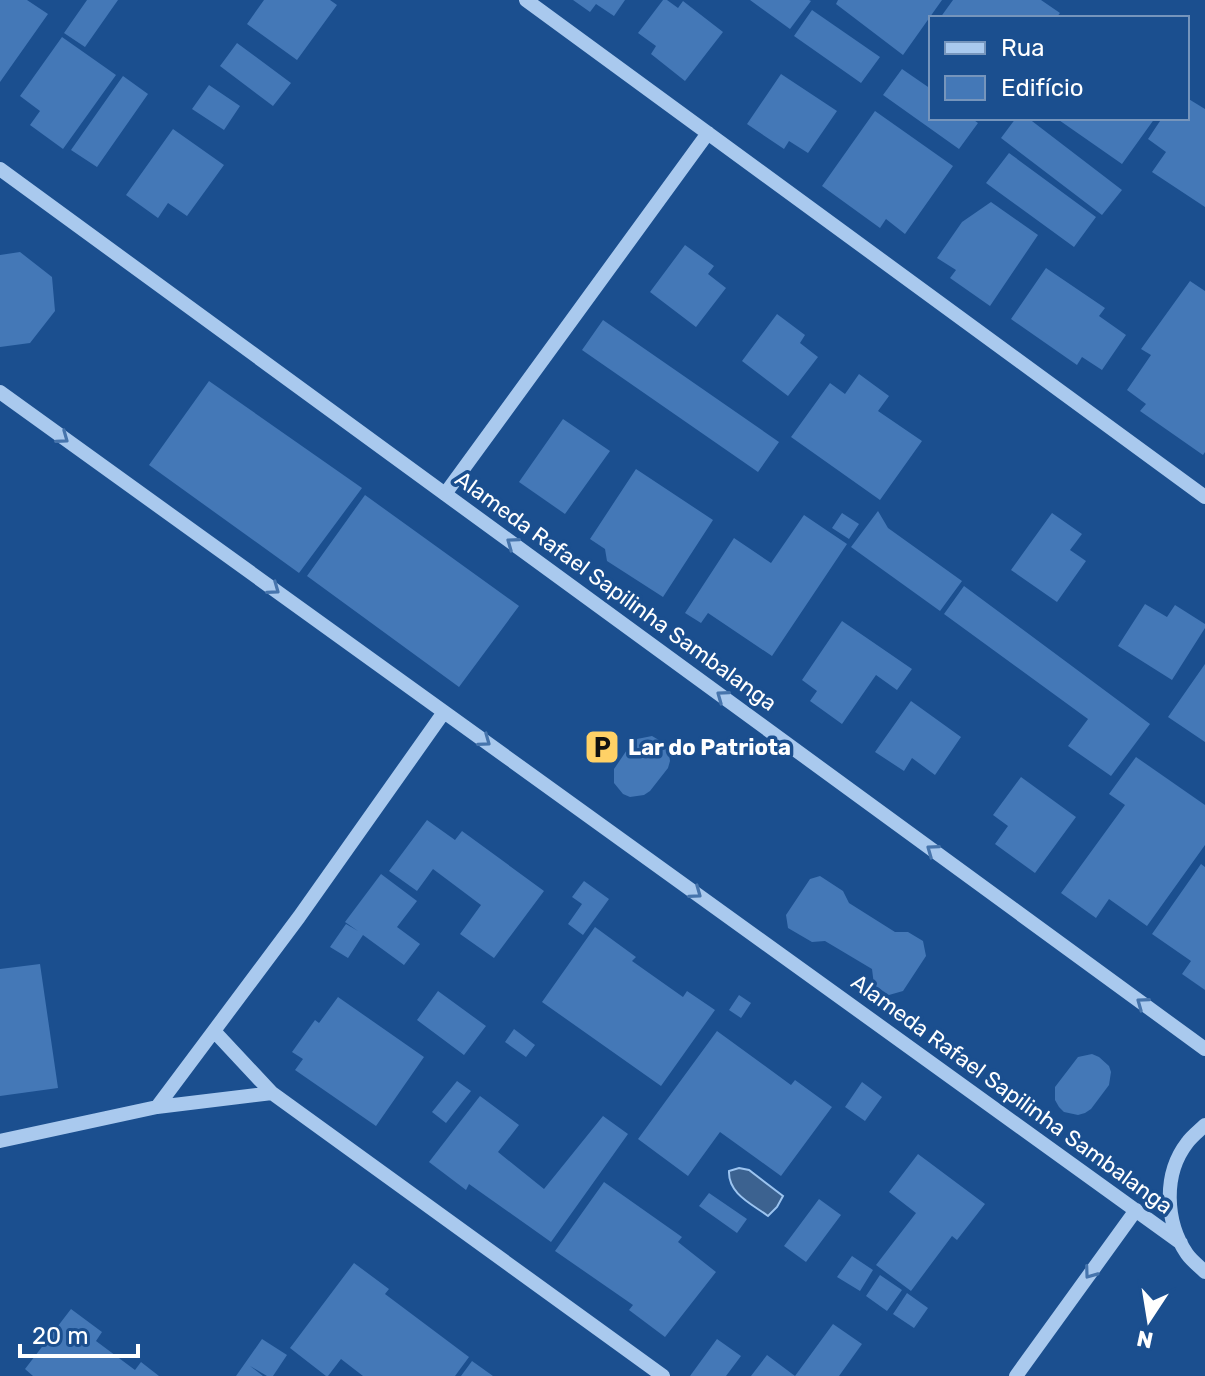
<svg xmlns="http://www.w3.org/2000/svg" width="1205" height="1376" viewBox="0 0 1205 1376" font-family="Rubik,sans-serif">
<rect width="100%" height="100%" fill="#1b4f8f"/>
<path fill="#3c6290" stroke="#9cc4f0" stroke-width="2" d="M739 1168 749 1170 783 1196 777 1207 768 1216C752 1204 728 1194 729 1171Z"/>
<path fill="#4478b7" d="M0 0H27L48 14 0 82Z
M87 0H118L85 47 64 33Z
M264 0H330L337 5 297 60 247 24Z
M573 0H625L614 16 596 4 590 12Z
M663 0H667L678 8 683 1 723 32 685 81 651 54 656 46 638 33Z
M750 0H809L811 1 790 29Z
M838 0H942L903 55 836 4Z
M953 0H1041L1060 13 1056 18H940Z
M812 10 880 57 861 83 794 36Z
M62 37 116 75 63 149 30 125 40 111 20 96Z
M237 43 291 83 273 106 220 66Z
M902 69 931 89V118H971L978 123 959 149 883 95Z
M781 74 837 111 808 153 789 141 784 149 747 124Z
M123 76 148 94 97 167 71 150Z
M209 85 240 106 224 130 192 109Z
M1187 98 1205 109V207L1152 172 1166 152 1148 139 1162 118H1187Z
M875 111 953 166 905 234 886 219 880 228 822 186Z
M1016 118H1028L1122 190 1102 215 1001 138Z
M1056 118H1155L1122 164Z
M173 129 224 165 187 216 168 203 158 218 126 195Z
M1009 153 1096 217 1074 247 986 183Z
M991 202 1038 235 990 306 950 278 956 270 937 258 962 222Z
M685 245 714 266 708 274 726 288 696 327 650 292Z
M20 252 52 277 55 311 30 343 0 347V255Z
M1046 268 1105 308 1099 316 1126 335 1102 370 1082 357 1077 365 1011 319Z
M1190 281 1205 291V452L1203 455 1140 411 1146 404 1127 390 1151 355 1141 349Z
M777 314 805 335 800 343 818 357 788 396 742 361Z
M603 320 779 442 758 472 582 350Z
M859 374 889 396 878 411 922 441 880 500 791 437 830 383 845 394Z
M209 381 362 488 299 573 149 465Z
M563 419 610 451 565 514 519 482Z
M636 469 713 520 663 597 607 561 605 549 590 539Z
M365 495 519 606 459 687 307 576Z
M878 511 888 528 962 581 940 611 851 547Z
M842 513 859 524 849 539 832 528Z
M1052 513 1082 534 1070 550 1086 561 1057 602 1011 570Z
M804 515 847 544 772 656 708 613 701 623 685 613 734 538 771 563Z
M964 586 1150 724 1111 776 1068 746 1088 719 944 614Z
M1145 604 1167 617 1175 605 1205 624V628L1172 680 1118 646Z
M842 621 912 669 897 690 876 675 842 724 810 701 817 691 802 680Z
M1205 664V742L1168 717Z
M911 701 961 737 935 775 912 758 904 771 875 752Z
M652 736 664 743 668 748 670 761 668 768 650 791 644 795 630 797 623 794 614 783V769L631 744 637 739Z
M1136 757 1205 805V845L1147 926 1109 899 1096 918 1061 893 1125 805 1109 794Z
M1021 777 1076 817 1035 873 995 844 1008 826 993 815Z
M427 820 455 840 462 831 544 891 494 958 460 934 481 905 433 869 417 891 389 871Z
M1201 864 1205 867V990L1182 974 1191 961 1152 934Z
M381 874 417 901 397 927 420 944 404 965 363 935 348 958 330 947 346 924 358 931 345 922Z
M820 876 843 891 849 903 895 932H908L923 941 926 956 903 991 889 995 874 985 872 969 825 941 812 942 788 928 786 915 810 879Z
M584 881 609 899 583 935 568 924 582 904 572 897Z
M595 927 636 957 632 961 683 997 687 991 715 1010 661 1086 542 1002Z
M40 964 58 1088 0 1096V969Z
M438 991 486 1026 464 1055 417 1020Z
M739 995 751 1003 741 1018 729 1010Z
M338 997 424 1057 376 1126 295 1070 303 1059 292 1052 315 1020 319 1023Z
M514 1029 535 1045 526 1057 505 1042Z
M717 1031 791 1085 795 1080 832 1107 781 1176 720 1132 688 1176 638 1139Z
M1092 1054 1099 1057 1109 1066 1111 1072 1109 1085 1091 1109 1085 1113 1078 1115 1064 1112 1059 1107 1055 1100V1087L1078 1057Z
M457 1081 471 1091 446 1123 432 1112Z
M862 1082 882 1097 865 1121 845 1107Z
M480 1096 519 1125 498 1152 544 1189 603 1116 628 1134 551 1242 469 1184 466 1190 429 1162Z
M918 1154 985 1204 957 1240 952 1236 911 1291 876 1265 916 1213 889 1192Z
M604 1182 682 1237 678 1242 716 1272 665 1337 629 1310 633 1305 555 1251Z
M709 1193 747 1219 737 1233 699 1206Z
M819 1199 841 1215 806 1262 784 1246Z
M852 1256 873 1270 860 1291 837 1277Z
M354 1263 389 1289 385 1294 469 1357 455 1376H363L341 1359 328 1376H326L290 1348Z
M880 1275 902 1290 887 1311 866 1296Z
M907 1293 928 1308 914 1328 893 1314Z
M71 1309 102 1332 96 1341 135 1370 141 1362 159 1376H33L25 1369Z
M833 1324 862 1344 839 1376H751L767 1355 795 1376Z
M262 1339 287 1355 273 1376H267L250 1366 263 1376H236Z
M717 1339 741 1356 726 1376H690Z
M472 1361 493 1376H461Z"/>
<g fill="none" stroke-linecap="round" stroke-linejoin="round">
<path stroke="#a9c9ee" stroke-width="14" d="M526 0 1205 497
M0 169 1205 1049
M0 392 1181 1243
M445 494 708 133
M214 1031 272 1093 663 1376
M157 1107 299 917 444 712
M1205 1125C1199 1131 1192 1136 1187 1143 1163 1174 1165 1222 1187 1254 1192 1261 1199 1266 1205 1272
M0 1141 157 1107 272 1093
M1016 1376 1136 1210"/>
</g>
<defs><path id="oneway-chevron" d="M-2-3.5L2.5 0L-2 3.5" fill="none" stroke-width="1.6" stroke-linecap="round" stroke-linejoin="round" transform="scale(2)"/></defs>
<g stroke="#4674ac">
<use href="#oneway-chevron" transform="translate(63 438) rotate(36)"/>
<use href="#oneway-chevron" transform="translate(512 543) rotate(-144)"/>
<use href="#oneway-chevron" transform="translate(274 589) rotate(36)"/>
<use href="#oneway-chevron" transform="translate(722 696) rotate(-144)"/>
<use href="#oneway-chevron" transform="translate(485 741) rotate(36)"/>
<use href="#oneway-chevron" transform="translate(932 850) rotate(-144)"/>
<use href="#oneway-chevron" transform="translate(696 893) rotate(36)"/>
<use href="#oneway-chevron" transform="translate(1142 1003) rotate(-144)"/>
<use href="#oneway-chevron" transform="translate(1090 1273) rotate(126)"/>
</g>
<defs>
<symbol id="parking-square" viewBox="-11 -11 22 22"><rect x="-9" y="-9" width="18" height="18" rx="4" fill="#ffd166" stroke="#1b4f8f"/><path d="M-3.5-5.5H1a3.5 3.5 0 0 1 0 7H-1V5.5H-3.5ZM-1-3.4V-.6H.8a1.4 1.4 0 0 0 0-2.8Z" fill="#111"/></symbol>
</defs>
<g fill-rule="evenodd">
<use href="#parking-square" x="582" y="727" width="40" height="40"/>
</g>
<g text-anchor="middle" dominant-baseline="central" stroke-width="7" stroke-linejoin="round" paint-order="stroke">
<g font-size="22" fill="#fff" stroke="#1b4f8f">
<text transform="translate(616 591) rotate(36)">Alameda Rafael Sapilinha Sambalanga</text>
<text transform="translate(1012 1094) rotate(36)">Alameda Rafael Sapilinha Sambalanga</text>
</g>
<g font-size="22" font-weight="bold" fill="#fff" stroke="#1b4f8f" text-anchor="start">
<text x="628" y="747">Lar do Patriota</text>
</g>
</g>
<rect x="929" y="16" width="260" height="104" fill="#1b4f8f" stroke="#7695bc" stroke-width="2"/>
<rect x="945" y="42" width="40" height="12" fill="#a9c9ee" stroke="#7695bc" stroke-width="2"/>
<text x="1001" y="56" font-size="24" fill="#ffffff">Rua</text>
<rect x="945" y="76" width="40" height="24" fill="#4478b7" stroke="#7695bc" stroke-width="2"/>
<text x="1001" y="96" font-size="24" fill="#ffffff">Edifício</text>
<g transform="translate(1149 1320) rotate(192)" stroke="#1b4f8f" stroke-width="6" paint-order="stroke">
<path d="M0-6L14 30L0 20L-14 30Z" fill="#ffffff"/>
<text y="-12" font-size="22" font-weight="bold" text-anchor="middle" fill="#ffffff">N</text>
</g>
<path d="M20 1344v12h118v-12" fill="none" stroke="#ffffff" stroke-width="4"/>
<text x="32" y="1344" font-size="24" fill="#ffffff" stroke="#1b4f8f" stroke-width="6" paint-order="stroke">20 m</text>
</svg>
